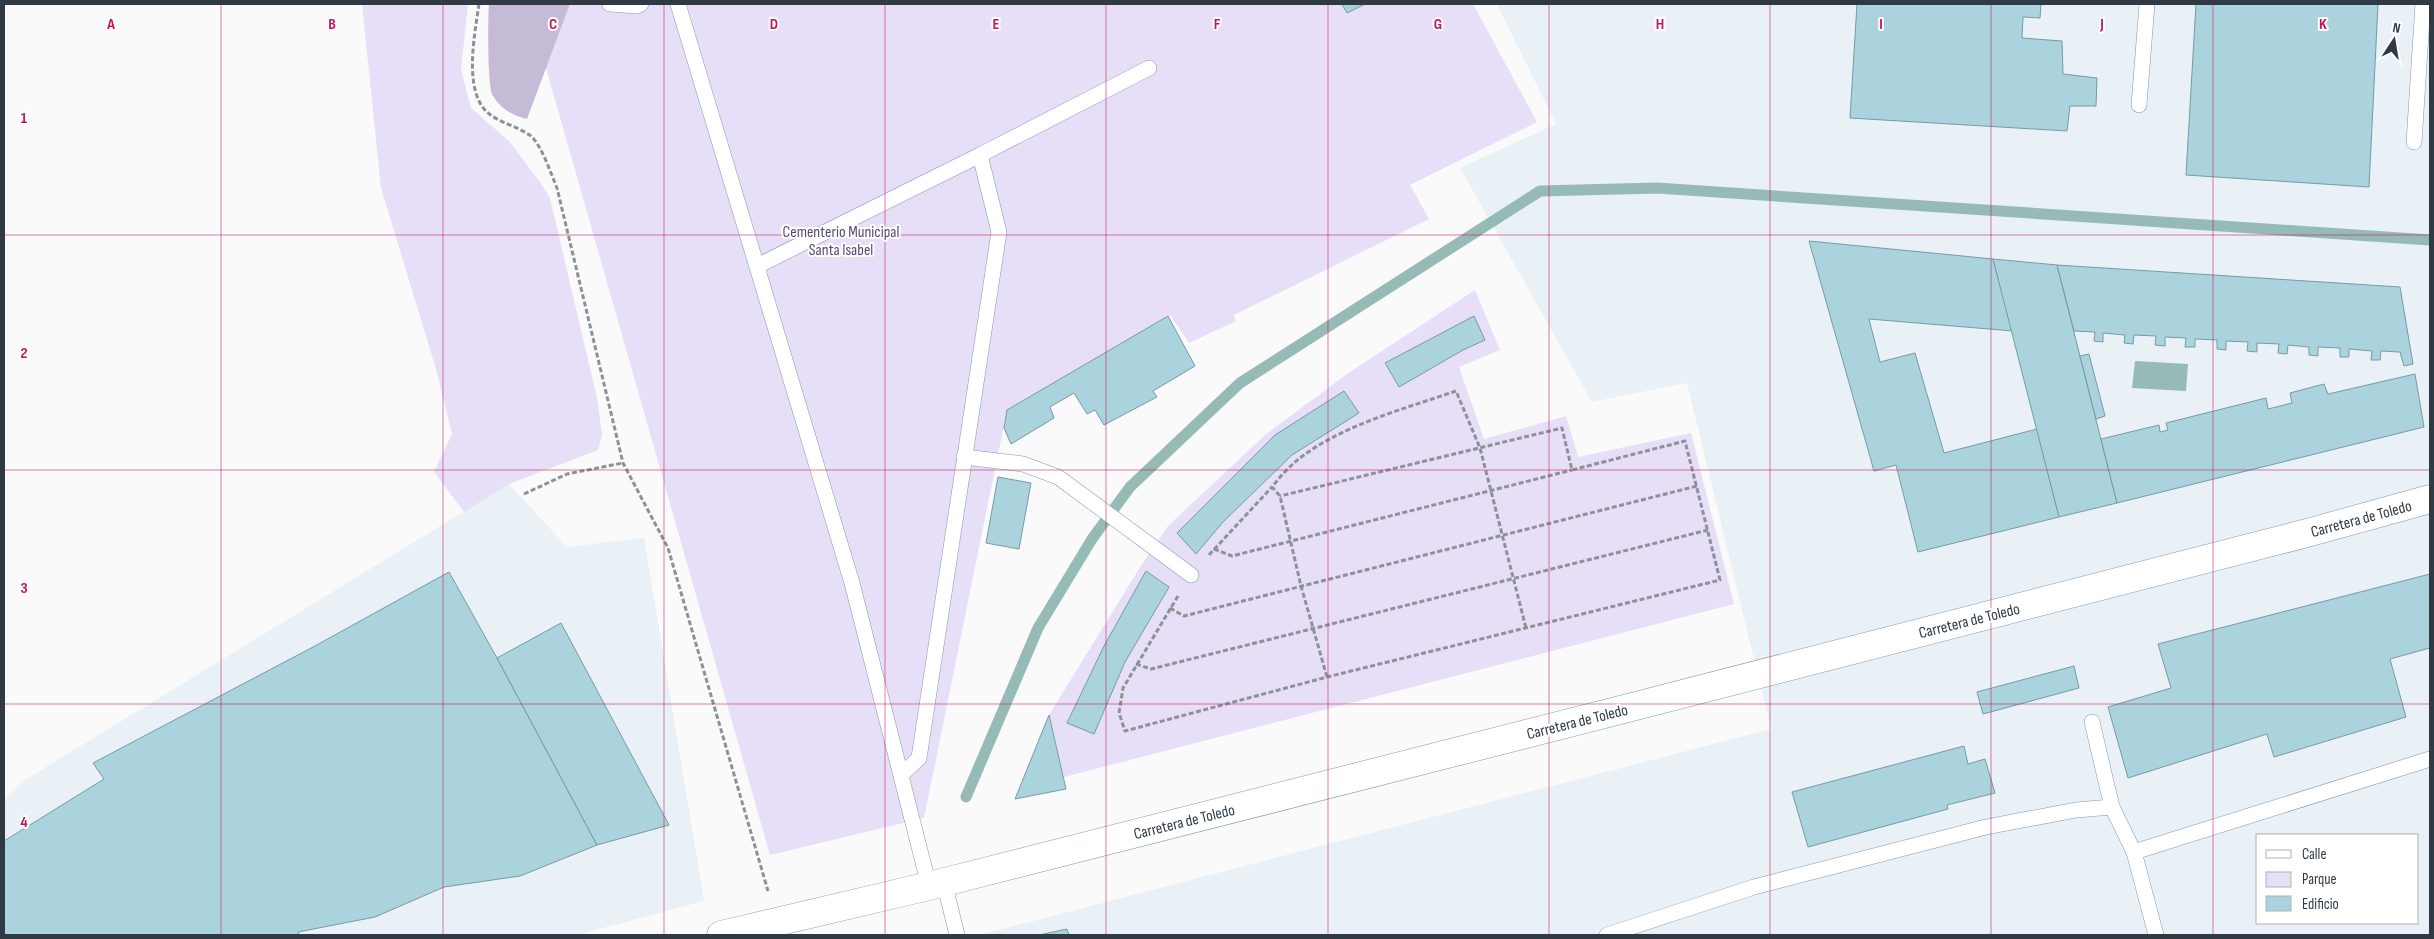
<svg xmlns="http://www.w3.org/2000/svg" width="2434" height="939" font-family="'Sofia Sans Condensed',sans-serif">
  <rect width="100%" height="100%" fill="#fafafa"/>
  <!-- built -->
  <g fill="#e9f0f6" fill-rule="evenodd">
    <path d="M 1497,4 L 2430,4 L 2430,935 L 979,935 L 1771,729 L 1687,383 L 1592,402 L 1460,168 L 1556,124 ZM 2258,835 L 2418,835 L 2418,923 L 2258,923 Z"/>
    <polygon points="509,484 567,547 644,538 704,901 577,935 4,935 4,801 25,780"/>
  </g>
  <!-- green -->
  <g fill="#e7def7">
    <polygon points="362,4 468,4 461,69 471,108 509,141 542,185 550,198 597,398 602,435 598,450 509,484 464,512 434,472 452,434 436,369 381,188"/>
    <polygon points="570,4 1473,4 1537,122 1410,185 1429,219 1234,315 1236,321 1189,343 1170,315 1007,410 924,818 770,855 546,68"/>
    <polygon points="1475,290 1500,350 1459,367 1484,439 1566,416 1578,457 1691,433 1734,604 1064,777 1049,715 1139,569 1168,526 1265,435 1347,374"/>
  </g>
  <!-- forest -->
  <path fill="#c5bbd7" d="M 489,4 L 570,4 L 527,119 C 512,115 502,110 493,96 C 487,88 488,17 489,4 Z"/>
  <!-- water -->
  <polygon fill="#96bbb6" points="2135,361 2188,364 2186,391 2132,388"/>
  <g fill="none" stroke-linecap="round" stroke-linejoin="round">
    <!-- stream -->
    <polyline stroke="#96bbb6" stroke-width="11" points="966,797 1038,628 1092,539 1130,487 1240,383 1540,191 1657,188 2430,240"/>
  </g>
  <!-- building -->
  <g fill="#abd3dd" stroke="#759ba4">
    <polygon points="1342,4 1365,4 1347,13"/>
    <polygon points="1857,4 2041,4 2040,18 2023,17 2022,38 2062,41 2063,74 2097,78 2096,106 2070,106 2067,131 1850,118"/>
    <polygon points="2196,4 2378,4 2369,187 2186,175"/>
    <polygon points="1809,241 1993,259 2013,331 1869,319 1880,362 1915,353 1944,453 2037,429 2059,517 1918,552 1896,465 1874,471"/>
    <polygon points="1993,259 2057,265 2117,503 2059,517"/>
    <polygon points="2057,265 2400,287 2413,364 2404,366 2400,352 2381,351 2380,360 2371,360 2372,351 2349,349 2349,357 2340,357 2340,348 2318,347 2318,356 2309,355 2309,347 2288,345 2287,354 2278,353 2279,344 2257,343 2257,352 2247,351 2248,342 2226,341 2226,350 2217,349 2217,340 2195,339 2195,347 2185,347 2186,338 2165,337 2165,346 2155,345 2156,336 2134,335 2133,344 2124,343 2125,335 2103,333 2103,342 2094,341 2095,332 2074,331"/>
    <polygon points="1168,316 1195,366 1153,391 1157,397 1104,425 1095,410 1087,414 1074,393 1050,407 1054,418 1011,444 1004,428 1007,410"/>
    <polygon points="1474,316 1485,340 1463,350 1399,387 1385,363"/>
    <polygon points="2089,354 2105,416 2096,419 2080,356"/>
    <polygon points="2415,374 2424,427 2117,503 2101,439 2159,425 2160,432 2168,430 2166,423 2266,398 2268,409 2292,403 2290,393 2324,384 2328,394"/>
    <polygon points="1344,391 1359,413 1292,455 1223,522 1196,554 1177,533 1275,435"/>
    <polygon points="998,477 1031,483 1019,549 986,543"/>
    <polygon points="1146,571 1169,587 1125,662 1094,734 1067,723 1104,646"/>
    <polygon points="449,572 497,658 597,845 520,876 444,887 375,917 298,932 299,935 4,935 4,841 104,779 93,763 313,647"/>
    <polygon points="2430,574 2430,648 2390,659 2406,717 2274,757 2267,734 2128,778 2108,707 2171,688 2158,644"/>
    <polygon points="561,623 669,825 597,845 497,658"/>
    <polygon points="2074,666 2079,688 1983,714 1977,692"/>
    <polygon points="1049,715 1066,789 1015,799"/>
    <polygon points="1964,746 1968,764 1985,759 1995,793 1947,805 1948,809 1808,847 1792,792"/>
    <polygon points="1067,929 1069,935 1039,935"/>
  </g>
  <g fill="none" stroke-linecap="round" stroke-linejoin="round">
    <defs>
      <g id="service">
        <polyline points="610,4 637,6 641,4"/>
        <polyline points="678,4 852,583 929,886"/>
        <polyline points="2139,105 2147,4"/>
        <polyline points="2414,142 2423,4"/>
        <polyline points="980,155 1149,68"/>
        <polyline points="757,266 980,155 999,232 919,758 901,775"/>
        <polyline points="964,457 1023,464 1058,477 1191,575"/>
        <polyline points="2092,722 2112,807 2134,852 2156,935"/>
        <polyline points="2134,852 2430,759"/>
        <polyline points="944,882 957,935"/>
        <polyline points="1607,935 1754,887 1986,827 2076,810 2112,807"/>
      </g>
      <polyline id="tertiary" points="721,935 929,886 1632,707 2307,533 2430,499"/>
    </defs>
    <!-- service casing -->
    <use href="#service" stroke="#7f9ab0" stroke-width="16"/>
    <!-- tertiary casing -->
    <use href="#tertiary" stroke="#7f9ab0" stroke-width="29"/>
    <!-- path -->
    <g stroke="#8c9298" stroke-width="3" stroke-dasharray="5 2.5" stroke-linecap="butt">
      <path d="M 479,4 C 475,32 466,77 480,103 C 490,122 515,124 531,136 C 542,146 551,174 557,188 L 623,463 L 668,548 L 768,891"/>
      <polyline points="524,494 567,474 623,463"/>
      <polyline points="1214,549 1232,556 1572,470"/>
      <polyline points="1209,555 1272,487"/>
      <polyline points="1178,596 1123,688 1119,713 1125,731 1327,677 1720,580 1685,441 1572,470 1562,428 1280,496"/>
      <polyline points="1170,608 1184,616 1697,486"/>
      <polyline points="1136,664 1151,669 1708,530"/>
      <path d="M 1327,677 L 1301,586 L 1280,496 L 1272,487 C 1279,478 1287,469 1295,462 C 1338,426 1404,409 1456,391 L 1480,448 L 1526,628"/>
    </g>
    <!-- service -->
    <use href="#service" stroke="#fff" stroke-width="15"/>
    <!-- tertiary -->
    <use href="#tertiary" stroke="#fff" stroke-width="28"/>
  </g>
  <!-- grid -->
  <path fill="none" stroke="#c2185b" stroke-width="1" stroke-opacity="0.55" d="M 221,4 L 221,935M 443,4 L 443,935M 664,4 L 664,935M 885,4 L 885,935M 1106,4 L 1106,935M 1328,4 L 1328,935M 1549,4 L 1549,935M 1770,4 L 1770,935M 1991,4 L 1991,935M 2213,4 L 2213,935M 4,235 L 2430,235M 4,470 L 2430,470M 4,704 L 2430,704"/>
  <g text-anchor="middle" stroke-width="4" stroke-linejoin="round" paint-order="stroke">
    <!-- park labels -->
    <g font-size="16" fill="#5a4973" stroke="#fff">
      <text x="841" y="237">Cementerio Municipal<tspan x="841" dy="18">Santa Isabel</tspan></text>
    </g>
    <!-- street labels -->
    <g font-size="16" fill="#2f3a44" stroke="#fff">
      <text transform="translate(2361 518) rotate(-15)" y="6">Carretera de Toledo</text>
      <text transform="translate(1969 620) rotate(-14)" y="6">Carretera de Toledo</text>
      <text transform="translate(1577 721) rotate(-14)" y="6">Carretera de Toledo</text>
      <text transform="translate(1184 821) rotate(-14)" y="6">Carretera de Toledo</text>
    </g>
  </g>
  <g font-size="16" text-anchor="middle" font-weight="bold" fill="#c2185b" stroke="#fff" stroke-width="4" stroke-linejoin="round" paint-order="stroke">
    <text x="111" y="29">A</text>
    <text x="332" y="29">B</text>
    <text x="553" y="29">C</text>
    <text x="774" y="29">D</text>
    <text x="996" y="29">E</text>
    <text x="1217" y="29">F</text>
    <text x="1438" y="29">G</text>
    <text x="1660" y="29">H</text>
    <text x="1881" y="29">I</text>
    <text x="2102" y="29">J</text>
    <text x="2323" y="29">K</text>
    <text x="24" y="123">1</text>
    <text x="24" y="358">2</text>
    <text x="24" y="593">3</text>
    <text x="24" y="827">4</text>
  </g>
  <!-- border -->
  <rect width="2434" height="939" fill="none" stroke="#2f3a44" stroke-width="10"/>
  <!-- legend -->
  <rect x="2256" y="834" width="162" height="90" fill="#ffffff" stroke="#acb0b4"/>
  <rect x="2266" y="850" width="25" height="8" fill="#ffffff" stroke="#acb0b4"/>
  <text x="2302" y="859" font-size="15" fill="#2f3a44">Calle</text>
  <rect x="2266" y="872" width="25" height="15" fill="#e7def7" stroke="#acb0b4"/>
  <text x="2302" y="884" font-size="15" fill="#2f3a44">Parque</text>
  <rect x="2266" y="896" width="25" height="15" fill="#abd3dd" stroke="#acb0b4"/>
  <text x="2302" y="909" font-size="15" fill="#2f3a44">Edificio</text>
  <!-- north arrow -->
  <g transform="translate(2394 40) rotate(12)" stroke="#ffffff" stroke-width="4" paint-order="stroke">
  <path d="M0-4L9 19L0 12L-9 19Z" fill="#2f3a44"/>
  <text y="-8" font-size="14" font-weight="bold" text-anchor="middle" fill="#2f3a44">N</text>
  </g>
</svg>
